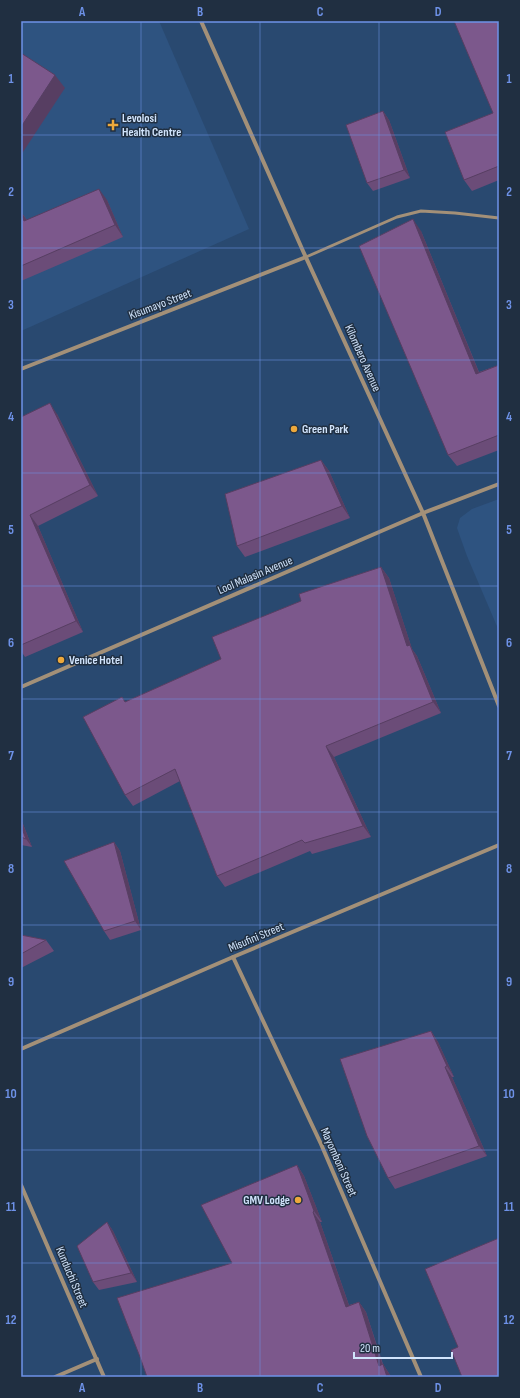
<svg xmlns="http://www.w3.org/2000/svg" width="520" height="1398" font-family="'Sofia Sans Condensed',sans-serif">
  <rect width="100%" height="100%" fill="#294970"/>
  <!-- built -->
  <g fill="#2e5380">
    <polygon points="21,21 159,21 249,229 21,331"/>
    <polygon points="499,499 499,631 467,556 457,528 460,518 472,509"/>
  </g>
  <g fill="none" stroke-linecap="round" stroke-linejoin="round">
    <!-- lane -->
    <polyline stroke="#a39078" stroke-width="3" points="306,257 397,217 421,211 455,213 499,218"/>
    <!-- street -->
    <g stroke="#a39078" stroke-width="4">
      <polyline points="201,21 303,251 423,513 499,706"/>
      <polyline points="21,369 306,257"/>
      <polyline points="21,687 423,513 499,484"/>
      <polyline points="233,957 321,1144 421,1377"/>
      <polyline points="21,1049 233,957 499,845"/>
      <polyline points="21,1185 104,1377"/>
      <polyline points="55,1377 97,1359"/>
    </g>
  </g>
  <!-- wall -->
  <g fill="#6b4c78">
    <polygon points="499,21 499,180 472,191 464,180 493,113"/>
    <polygon points="383,111 389,120 410,178 373,191 367,183"/>
    <polygon points="107,200 123,237 21,281 21,212 27,220"/>
    <polygon points="421,231 479,372 499,365 499,450 457,466 448,455"/>
    <polygon points="57,414 98,496 38,526 83,632 25,657 21,651 21,417"/>
    <polygon points="321,460 329,471 350,518 245,557 237,546"/>
    <polygon points="381,567 389,578 412,649 417,656 441,713 334,757 371,837 312,854 310,851 225,887 217,876 180,781 133,806 125,795 122,697 125,702 221,659 301,601"/>
    <polygon points="21,819 32,847 21,845"/>
    <polygon points="114,842 120,851 141,930 110,940 104,931"/>
    <polygon points="21,935 46,940 54,951 21,968"/>
    <polygon points="431,1031 438,1042 454,1077 452,1077 487,1156 395,1189 388,1178"/>
    <polygon points="297,1165 304,1176 322,1222 320,1222 349,1305 359,1302 366,1312 383,1364 390,1375 391,1377 147,1377 232,1263"/>
    <polygon points="107,1222 113,1231 137,1282 99,1290 93,1282"/>
  </g>
  <!-- shaded-wall -->
  <g fill="#573e62">
    <polygon points="55,75 65,88 21,155 21,127"/>
    <polygon points="383,111 389,120 410,178 404,170"/>
    <polygon points="99,189 107,200 123,237 115,225"/>
    <polygon points="21,212 29,223 24,221"/>
    <polygon points="413,219 421,231 484,385 476,374"/>
    <polygon points="50,403 57,414 98,496 90,485"/>
    <polygon points="321,460 329,471 350,518 342,506"/>
    <polygon points="30,515 38,526 83,632 76,621"/>
    <polygon points="381,567 389,578 412,649 417,656 441,713 433,702 407,646"/>
    <polygon points="326,746 334,757 371,837 363,826"/>
    <polygon points="21,819 32,847 26,839 21,826"/>
    <polygon points="114,842 120,851 141,930 135,921"/>
    <polygon points="431,1031 438,1042 454,1077 447,1066"/>
    <polygon points="445,1067 452,1077 487,1156 479,1146"/>
    <polygon points="297,1165 304,1176 322,1222 314,1211"/>
    <polygon points="313,1212 320,1222 353,1317 346,1307"/>
    <polygon points="107,1222 113,1231 137,1282 131,1273"/>
    <polygon points="359,1302 366,1312 383,1366 383,1364 390,1375 391,1377 387,1377 379,1366"/>
  </g>
  <!-- building -->
  <g fill="#7c588c" stroke="#573e62">
    <polygon points="454,21 499,21 499,166 464,180 445,132 493,113"/>
    <polygon points="21,53 55,75 21,127"/>
    <polygon points="383,111 404,170 367,183 346,125"/>
    <polygon points="99,189 115,225 21,266 21,213 24,221"/>
    <polygon points="413,219 476,374 499,365 499,435 448,455 359,246"/>
    <polygon points="50,403 90,485 30,515 76,621 21,645 21,417"/>
    <polygon points="321,460 342,506 237,546 225,494"/>
    <polygon points="381,567 407,646 410,645 433,702 326,746 363,826 305,843 302,840 217,876 175,769 125,795 83,717 122,697 125,702 221,659 212,637 301,601 299,594"/>
    <polygon points="21,826 26,839 21,837"/>
    <polygon points="114,842 135,921 104,931 64,861"/>
    <polygon points="21,935 46,940 21,954"/>
    <polygon points="431,1031 447,1066 445,1067 479,1146 388,1178 367,1136 340,1059"/>
    <polygon points="297,1165 314,1211 313,1212 346,1307 359,1302 379,1366 383,1364 387,1377 147,1377 140,1357 117,1298 232,1263 201,1205"/>
    <polygon points="107,1222 131,1273 93,1282 77,1246"/>
    <polygon points="499,1238 499,1377 462,1377 451,1350 458,1347 425,1269"/>
  </g>
  <!-- grid -->
  <path fill="none" stroke="#6e92e8" stroke-width="1" stroke-opacity="0.55" d="M 141,21 L 141,1377M 260,21 L 260,1377M 379,21 L 379,1377M 21,135 L 499,135M 21,248 L 499,248M 21,360 L 499,360M 21,473 L 499,473M 21,586 L 499,586M 21,699 L 499,699M 21,812 L 499,812M 21,925 L 499,925M 21,1038 L 499,1038M 21,1150 L 499,1150M 21,1263 L 499,1263"/>
  <!-- markers -->
  <g fill="#eda83b" stroke="#202f41" stroke-width="1.5">
    <path d="M111 119h4v4h4v4h-4v4h-4v-4h-4v-4h4z"/>
    <circle cx="294" cy="429" r="4"/>
    <circle cx="61" cy="660" r="4"/>
    <circle cx="298" cy="1200" r="4"/>
  </g>
  <g text-anchor="middle" stroke-width="3" stroke-linejoin="round" paint-order="stroke">
    <!-- poi labels -->
    <g font-size="12" font-weight="bold" fill="#d1e4fc" stroke="#202f41" text-anchor="start">
      <text x="122" y="122">Levolosi<tspan x="122" dy="14">Health Centre</tspan></text>
      <text x="302" y="433">Green Park</text>
      <text x="69" y="664">Venice Hotel</text>
      <text x="290" y="1204" text-anchor="end">GMV Lodge</text>
    </g>
    <!-- street labels -->
    <g font-size="12" fill="#d1e4fc" stroke="#202f41">
      <text transform="translate(160 304) rotate(-21)" y="4">Kisumayo Street</text>
      <text transform="translate(363 358) rotate(66)" y="4">Kilombero Avenue</text>
      <text transform="translate(255 575) rotate(-23)" y="4">Lool Malasin Avenue</text>
      <text transform="translate(256 937) rotate(-23)" y="4">Misufini Street</text>
      <text transform="translate(339 1162) rotate(66)" y="4">Mayomboni Street</text>
      <text transform="translate(72 1277) rotate(67)" y="4">Kunduchi Street</text>
    </g>
  </g>
  <!-- border -->
  <rect width="520" height="1398" fill="none" stroke="#202f41" stroke-width="44"/>
  <!-- scale -->
  <path d="M354 1352v6h98v-6" fill="none" stroke="#d1e4fc" stroke-width="2"/>
  <text x="360" y="1352" font-size="12" fill="#d1e4fc" stroke="#202f41" stroke-width="3" paint-order="stroke">20 m</text>
  <rect x="22" y="22" width="476" height="1354" fill="none" stroke="#6e92e8" stroke-width="1.5"/>
  <g font-size="13" text-anchor="middle" font-weight="bold" fill="#6e92e8">
    <text x="82" y="16">A</text>
    <text x="200" y="16">B</text>
    <text x="320" y="16">C</text>
    <text x="438" y="16">D</text>
    <text x="11" y="83">1</text>
    <text x="509" y="83">1</text>
    <text x="11" y="196">2</text>
    <text x="509" y="196">2</text>
    <text x="11" y="309">3</text>
    <text x="509" y="309">3</text>
    <text x="11" y="421">4</text>
    <text x="509" y="421">4</text>
    <text x="11" y="534">5</text>
    <text x="509" y="534">5</text>
    <text x="11" y="647">6</text>
    <text x="509" y="647">6</text>
    <text x="11" y="760">7</text>
    <text x="509" y="760">7</text>
    <text x="11" y="873">8</text>
    <text x="509" y="873">8</text>
    <text x="11" y="986">9</text>
    <text x="509" y="986">9</text>
    <text x="11" y="1098">10</text>
    <text x="509" y="1098">10</text>
    <text x="11" y="1211">11</text>
    <text x="509" y="1211">11</text>
    <text x="11" y="1324">12</text>
    <text x="509" y="1324">12</text>
    <text x="82" y="1392">A</text>
    <text x="200" y="1392">B</text>
    <text x="320" y="1392">C</text>
    <text x="438" y="1392">D</text>
  </g>
</svg>
